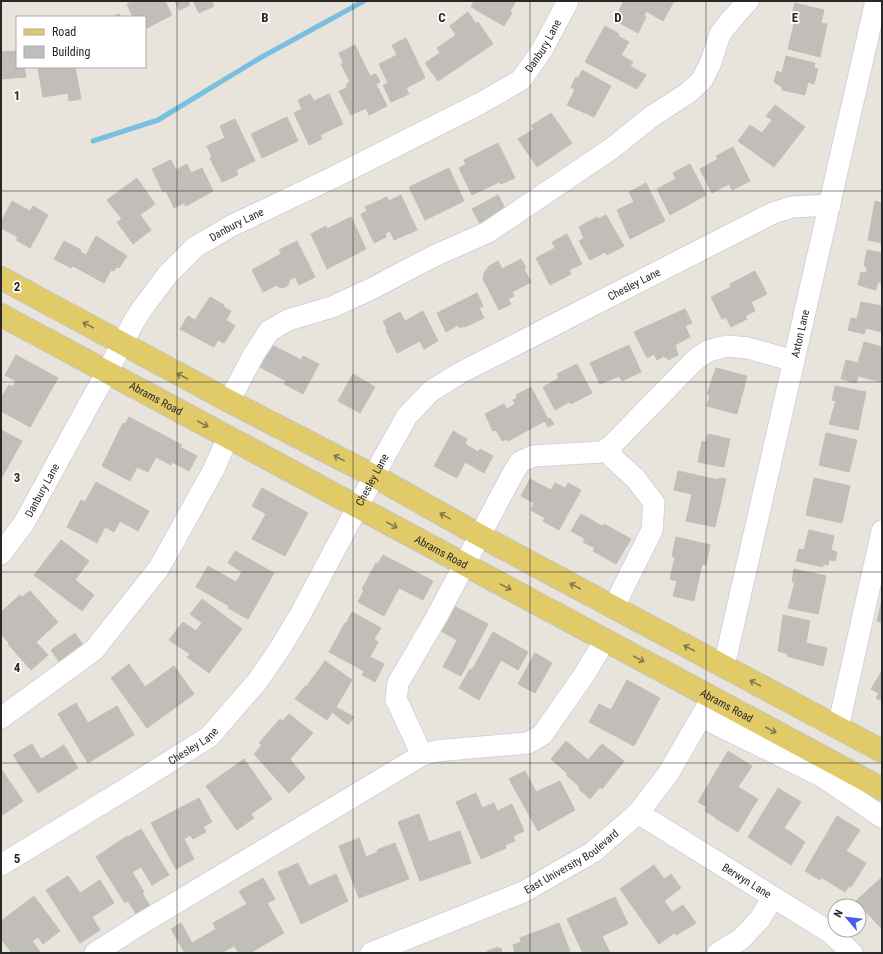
<svg xmlns="http://www.w3.org/2000/svg" width="883" height="954" font-family="'Roboto Condensed',sans-serif">
  <rect width="100%" height="100%" fill="#e9e4db"/>
  <g fill="none" stroke-linecap="round" stroke-linejoin="round">
    <!-- stream -->
    <polyline stroke="#78bfe1" stroke-width="5" points="93,141 158,120 260,58 364,1"/>
  </g>
  <!-- building -->
  <g fill="#c1bdb8" stroke="#c4bfb5">
    <polygon points="133,1 165,1 172,15 147,28 145,24 145,17 142,17 141,16 139,17 133,17 127,4"/>
    <polygon points="175,1 188,1 190,5 179,10"/>
    <polygon points="193,1 212,1 214,6 199,13"/>
    <polygon points="474,1 516,1 510,12 512,13 504,26 471,7"/>
    <polygon points="624,1 674,1 663,21 646,11 644,16 646,17 638,33 614,20"/>
    <polygon points="795,3 824,10 821,23 827,24 820,57 788,49 795,19 791,18"/>
    <polygon points="468,12 476,24 478,22 493,44 438,81 425,63 440,53 437,48 456,35 450,26"/>
    <polygon points="119,14 121,17 112,17"/>
    <polygon points="605,26 619,34 618,36 629,42 621,55 633,62 630,66 646,75 637,89 585,62"/>
    <polygon points="406,38 425,78 406,88 409,94 391,102 383,85 388,83 379,64 397,55 392,45"/>
    <polygon points="355,45 370,76 376,74 380,82 376,84 387,106 369,115 366,108 351,115 339,91 347,88 346,84 350,82 341,64 343,63 339,53"/>
    <polygon points="17,51 17,67 24,67 26,77 1,79 1,52"/>
    <polygon points="786,56 815,63 814,68 818,69 814,84 808,82 805,95 782,90 782,87 774,82 777,71 782,73"/>
    <polygon points="50,67 75,67 81,99 69,101 68,93 43,97 38,69"/>
    <polygon points="582,70 611,86 594,117 567,105 575,90 571,87 576,77 578,78"/>
    <polygon points="310,94 314,101 329,94 343,124 320,135 322,139 309,145 294,113 302,109 298,100"/>
    <polygon points="775,105 805,127 774,167 738,141 750,125 762,133 772,120 766,116"/>
    <polygon points="551,113 572,143 537,167 518,139 534,129 531,126"/>
    <polygon points="287,117 298,141 262,158 251,134"/>
    <polygon points="235,119 255,161 236,170 238,175 222,182 210,158 212,157 207,146 225,138 220,126"/>
    <polygon points="498,143 515,178 501,184 499,182 472,195 459,168 466,164 464,160"/>
    <polygon points="733,147 750,181 732,190 729,184 712,193 700,169 718,159 716,156"/>
    <polygon points="171,160 176,170 187,164 191,173 202,168 213,191 186,206 184,203 174,208 166,191 163,192 152,169"/>
    <polygon points="690,164 706,195 670,215 657,189 676,179 673,173"/>
    <polygon points="449,168 464,201 425,220 409,187"/>
    <polygon points="137,178 155,204 140,215 151,230 133,244 117,222 122,219 107,200"/>
    <polygon points="646,183 665,221 630,239 617,210 634,202 629,192"/>
    <polygon points="401,195 417,230 394,240 390,231 385,234 386,237 374,243 361,214 367,211 365,207 387,197 389,201"/>
    <polygon points="498,195 506,210 481,226 472,209"/>
    <polygon points="12,201 30,211 33,206 48,215 30,248 16,240 18,237 1,228 1,222"/>
    <polygon points="875,201 882,203 882,243 868,240"/>
    <polygon points="606,215 624,246 607,255 605,252 590,260 579,241 584,238 579,227 597,217 598,219"/>
    <polygon points="351,217 366,249 327,269 311,234 326,226 327,229"/>
    <polygon points="567,234 582,264 569,270 571,274 550,285 536,258 555,248 552,242"/>
    <polygon points="96,236 127,256 119,268 117,267 114,271 111,270 104,283 73,266 71,268 54,259 64,241 81,250 80,252 86,255"/>
    <polygon points="297,241 315,277 299,285 295,277 289,280 289,284 285,287 280,288 277,285 263,292 252,270 281,254 279,250"/>
    <polygon points="867,250 882,253 882,283 878,282 876,290 858,285 861,272 866,273 867,269 864,265"/>
    <polygon points="521,259 526,268 524,269 531,282 512,292 514,296 508,299 511,304 499,310 483,279 484,273 489,266 498,261 502,269"/>
    <polygon points="755,271 767,294 751,302 755,311 745,316 747,319 731,327 726,317 722,319 711,297 731,287 730,284"/>
    <polygon points="477,293 483,306 479,308 484,318 465,327 464,326 460,328 458,325 446,332 437,313"/>
    <polygon points="210,297 224,305 223,307 231,311 226,320 235,326 224,343 218,340 214,347 180,329 188,316 195,320"/>
    <polygon points="861,302 882,306 882,332 866,328 864,334 848,330 851,318 857,319"/>
    <polygon points="685,309 692,323 685,326 690,337 675,345 678,355 668,360 667,357 665,358 664,356 657,360 654,354 647,358 634,332"/>
    <polygon points="423,311 438,341 424,349 420,341 397,353 386,330 387,329 383,321 400,312 405,321"/>
    <polygon points="864,342 882,347 882,382 858,376 856,383 841,379 846,360 858,363"/>
    <polygon points="272,345 301,360 303,356 319,364 303,394 284,384 286,381 260,367"/>
    <polygon points="629,345 641,372 622,381 619,376 600,384 590,363"/>
    <polygon points="16,355 58,378 30,427 1,411 1,398 9,385 13,387 16,381 5,375"/>
    <polygon points="577,364 592,393 571,404 569,402 555,410 543,387 559,378 557,374"/>
    <polygon points="716,368 747,376 737,414 707,406 710,395 707,394"/>
    <polygon points="353,374 375,387 360,413 338,401"/>
    <polygon points="835,386 866,392 858,430 829,424 836,401 832,400"/>
    <polygon points="531,387 548,419 550,418 554,424 548,427 545,421 508,441 507,439 502,441 496,430 493,431 485,414 504,404 507,409 515,404 513,400 517,398 516,395"/>
    <polygon points="129,417 182,445 180,447 197,456 189,471 172,462 171,465 156,457 148,472 137,467 130,481 102,466 123,423 125,424"/>
    <polygon points="1,430 22,441 1,479"/>
    <polygon points="453,431 467,439 465,444 478,452 480,449 493,456 484,473 465,462 457,478 434,466"/>
    <polygon points="826,433 857,440 849,472 819,465"/>
    <polygon points="708,434 730,439 724,467 698,462 702,441 706,442"/>
    <polygon points="678,471 718,480 719,478 726,479 715,527 686,521 692,494 674,490"/>
    <polygon points="814,478 850,486 842,523 806,515"/>
    <polygon points="530,479 551,490 555,483 565,488 568,483 581,490 559,530 543,521 545,518 531,510 534,503 521,496"/>
    <polygon points="96,482 149,511 138,531 120,521 114,532 105,527 97,543 67,527 81,500 85,502"/>
    <polygon points="262,488 308,513 285,556 252,539 266,514 252,506"/>
    <polygon points="581,514 602,526 604,524 631,539 616,564 593,551 595,548 583,542 585,539 571,531"/>
    <polygon points="809,530 834,536 831,550 837,552 835,561 829,560 828,565 823,564 823,567 796,561 799,549 804,550"/>
    <polygon points="676,537 710,545 706,565 702,564 694,601 673,596 677,581 670,579 675,557 672,556"/>
    <polygon points="61,540 89,561 75,580 94,595 82,611 34,575"/>
    <polygon points="235,551 274,573 248,619 228,608 229,606 196,587 208,566 236,582 242,572 228,563"/>
    <polygon points="383,555 433,581 423,600 399,588 384,616 358,602 364,590 362,589 376,563 378,564"/>
    <polygon points="794,569 826,576 818,614 788,608 795,582 792,582"/>
    <polygon points="30,591 58,622 36,642 48,655 31,670 8,644 9,643 1,634 1,612 20,595 22,597"/>
    <polygon points="202,599 242,629 209,673 187,657 190,654 169,640 183,622 196,631 202,623 190,614"/>
    <polygon points="882,599 882,623 877,621"/>
    <polygon points="454,606 488,624 461,676 443,667 457,640 441,631"/>
    <polygon points="352,612 381,628 374,639 378,642 370,657 384,664 375,682 362,675 364,671 329,652 345,623 346,624"/>
    <polygon points="783,615 810,621 806,643 827,648 823,666 787,656 788,654 778,651"/>
    <polygon points="493,632 528,652 518,670 501,660 479,700 459,688 470,669 472,670"/>
    <polygon points="75,633 87,651 63,667 51,650"/>
    <polygon points="535,653 552,663 535,693 518,684"/>
    <polygon points="325,661 352,680 336,707 354,717 348,725 332,712 327,720 295,699 305,686 306,687"/>
    <polygon points="129,664 145,687 174,666 194,694 147,728 111,678"/>
    <polygon points="882,671 882,701 876,698 879,693 871,689"/>
    <polygon points="627,680 660,698 634,746 589,722 599,704 611,710"/>
    <polygon points="76,703 88,723 117,706 134,735 88,763 58,714"/>
    <polygon points="289,714 313,733 290,759 305,778 289,793 254,754 262,745 259,743 280,719 283,721"/>
    <polygon points="566,741 588,760 602,744 624,761 602,789 600,787 590,799 579,789 579,786 566,775 568,774 551,759"/>
    <polygon points="32,744 41,759 64,745 78,768 38,793 13,755"/>
    <polygon points="728,751 752,766 738,787 758,799 738,832 715,818 715,817 705,811 707,807 698,802"/>
    <polygon points="244,759 272,799 251,814 254,818 237,830 206,786"/>
    <polygon points="1,769 23,801 1,816"/>
    <polygon points="525,771 536,792 560,781 575,810 538,831 509,779"/>
    <polygon points="778,788 801,802 784,828 805,842 791,865 748,837"/>
    <polygon points="476,793 482,808 494,803 497,811 512,804 524,831 513,836 515,841 505,845 506,848 481,859 456,802"/>
    <polygon points="199,798 212,822 203,827 206,832 193,839 190,835 184,839 194,859 176,869 151,823"/>
    <polygon points="419,814 429,842 460,831 471,863 420,881 398,822"/>
    <polygon points="837,816 860,830 846,851 866,863 851,887 849,886 845,892 821,877 820,880 805,871"/>
    <polygon points="141,829 169,875 152,885 141,867 132,872 144,892 142,893 150,906 136,914 128,901 125,903 96,857 127,836 128,837"/>
    <polygon points="359,838 366,857 378,852 377,850 395,843 409,879 359,898 339,846"/>
    <polygon points="298,863 309,886 336,874 348,901 301,924 278,872"/>
    <polygon points="654,865 664,879 671,874 681,888 664,901 672,912 683,905 696,923 676,935 674,933 659,944 620,889"/>
    <polygon points="68,876 80,893 100,880 114,903 92,917 100,930 80,943 46,890"/>
    <polygon points="882,877 882,929 856,901"/>
    <polygon points="263,878 275,899 267,903 284,933 250,953 239,953 234,946 221,953 185,953 171,929 181,923 192,943 216,929 213,923 247,904 239,891"/>
    <polygon points="34,896 60,931 43,944 38,937 32,941 41,953 12,953 1,939 1,921"/>
    <polygon points="615,897 628,924 602,936 610,953 583,953 567,919"/>
    <polygon points="559,923 570,951 566,953 515,953 513,945 521,942 520,938"/>
    <polygon points="498,947 499,949 501,948 502,953 488,953 487,951"/>
  </g>
  <g fill="none" stroke-linecap="round" stroke-linejoin="round">
    <defs>
      <g id="minor">
        <polyline points="229,401 254,354 269,331 288,320 332,307 371,289 434,256 488,232 611,149 651,117 688,93 702,80 711,62 720,34 731,20 748,1"/>
        <polyline points="610,447 613,458 636,479 654,503 652,530 621,592 614,608"/>
        <path id="s1" d="M 1,554 L 24,523 L 93,397 L 107,372 L 132,325 L 141,310 L 168,274 L 195,247 L 233,225 L 332,178 L 479,104 L 521,80 L 542,50 L 568,1"/>
        <path id="s2" d="M 724,666 L 876,1"/>
        <polyline points="702,717 823,777 882,817"/>
        <polyline points="1,718 94,650 159,568 214,469 228,437"/>
        <polyline points="838,728 882,531"/>
        <polyline points="422,755 396,699 398,683 436,618 511,477 520,462 533,456 602,452 610,447 695,360 708,351 727,346 748,348 794,361"/>
        <path id="s3" d="M 638,813 L 831,933 L 852,953"/>
        <path id="s4" d="M 1,865 L 129,787 L 209,737 L 256,683 L 279,650 L 300,615 L 383,459 L 407,416 L 431,391 L 460,373 L 773,213 L 792,207 L 830,205"/>
        <polyline points="95,953 139,925 422,755 436,751 528,743 542,735 584,675 605,640"/>
        <path id="s5" d="M 371,953 L 523,892 L 593,852 L 638,813 L 668,774 L 712,698"/>
        <polyline points="718,953 741,939 760,919 773,897"/>
      </g>
      <g id="major">
        <polyline points="1,278 229,401 374,476 479,535 882,751"/>
        <path id="s6" d="M 1,315 L 882,789"/>
      </g>
    </defs>
    <!-- minor casing -->
    <use href="#minor" stroke="#d1d2df" stroke-width="23"/>
    <!-- major casing -->
    <use href="#major" stroke="#c3c3c3" stroke-width="24"/>
    <!-- minor -->
    <use href="#minor" stroke="#fff" stroke-width="21"/>
    <!-- major -->
    <use href="#major" stroke="#e1cb68" stroke-width="22"/>
  </g>
  <!-- one-way arrows -->
  <defs><path id="oneway-shaft" d="M-6 0H5M1.5-3L5.5 0L1.5 3" fill="none" stroke-width="1.6" stroke-linecap="round" stroke-linejoin="round"/></defs>
  <g stroke="#847a48">
    <use href="#oneway-shaft" transform="translate(88 325) rotate(-152)"/>
    <use href="#oneway-shaft" transform="translate(182 376) rotate(-152)"/>
    <use href="#oneway-shaft" transform="translate(203 424) rotate(28)"/>
    <use href="#oneway-shaft" transform="translate(339 458) rotate(-153)"/>
    <use href="#oneway-shaft" transform="translate(445 516) rotate(-151)"/>
    <use href="#oneway-shaft" transform="translate(392 525) rotate(28)"/>
    <use href="#oneway-shaft" transform="translate(575 586) rotate(-152)"/>
    <use href="#oneway-shaft" transform="translate(506 587) rotate(28)"/>
    <use href="#oneway-shaft" transform="translate(689 648) rotate(-152)"/>
    <use href="#oneway-shaft" transform="translate(639 659) rotate(28)"/>
    <use href="#oneway-shaft" transform="translate(755 683) rotate(-152)"/>
    <use href="#oneway-shaft" transform="translate(771 730) rotate(28)"/>
  </g>
  <!-- grid -->
  <path fill="none" stroke="#282828" stroke-width="1" stroke-opacity="0.55" d="M 177,1 L 177,953M 353,1 L 353,953M 530,1 L 530,953M 706,1 L 706,953M 1,191 L 882,191M 1,382 L 882,382M 1,572 L 882,572M 1,763 L 882,763"/>
  <g text-anchor="middle" stroke-width="3.5" stroke-linejoin="round" paint-order="stroke">
    <!-- street labels -->
    <g font-size="11" fill="#282828" stroke="#fff">
      <text dy="4" stroke="none"><textPath href="#s1" startOffset="772">Danbury Lane</textPath></text>
      <text dy="4" stroke="none"><textPath href="#s1" startOffset="412">Danbury Lane</textPath></text>
      <text dy="4" stroke="none"><textPath href="#s4" startOffset="887">Chesley Lane</textPath></text>
      <text dy="4" stroke="none"><textPath href="#s2" startOffset="341">Axton Lane</textPath></text>
      <text dy="4" stroke="none"><textPath href="#s6" startOffset="176">Abrams Road</textPath></text>
      <text dy="4" stroke="none"><textPath href="#s4" startOffset="550">Chesley Lane</textPath></text>
      <text dy="4" stroke="none"><textPath href="#s1" startOffset="76">Danbury Lane</textPath></text>
      <text dy="4" stroke="none"><textPath href="#s6" startOffset="500">Abrams Road</textPath></text>
      <text dy="4" stroke="none"><textPath href="#s6" startOffset="824">Abrams Road</textPath></text>
      <text dy="4" stroke="none"><textPath href="#s4" startOffset="226">Chesley Lane</textPath></text>
      <text dy="4" stroke="none"><textPath href="#s5" startOffset="221">East University Boulevard</textPath></text>
      <text dy="4" stroke="none"><textPath href="#s3" startOffset="128">Berwyn Lane</textPath></text>
    </g>
  </g>
  <g font-size="13" text-anchor="middle" font-weight="bold" fill="#282828" stroke="#fff" stroke-width="3.5" stroke-linejoin="round" paint-order="stroke">
    <text x="265" y="22">B</text>
    <text x="442" y="22">C</text>
    <text x="618" y="22">D</text>
    <text x="795" y="22">E</text>
    <text x="17" y="100">1</text>
    <text x="17" y="291">2</text>
    <text x="17" y="482">3</text>
    <text x="17" y="672">4</text>
    <text x="17" y="863">5</text>
  </g>
  <!-- border -->
  <rect width="883" height="954" fill="none" stroke="#282828" stroke-width="4"/>
  <!-- legend -->
  <rect x="16" y="16" width="130" height="52" fill="#ffffff" stroke="#a9a9a9"/>
  <rect x="24" y="29" width="20" height="6" fill="#e1cb68" stroke="#a9a9a9"/>
  <text x="52" y="36" font-size="12" fill="#282828">Road</text>
  <rect x="24" y="46" width="20" height="12" fill="#c1bdb8" stroke="#a9a9a9"/>
  <text x="52" y="56" font-size="12" fill="#282828">Building</text>
  <!-- north arrow -->
  <g transform="translate(847 918) rotate(298)"><circle r="19" fill="#ffffff" stroke="#a9a9a9"/>
  <path d="M0-3L7 15L0 10L-7 15Z" fill="#4b5fe6"/>
  <text y="-6" font-size="11" font-weight="bold" text-anchor="middle" fill="#282828">N</text>
  </g>
</svg>
